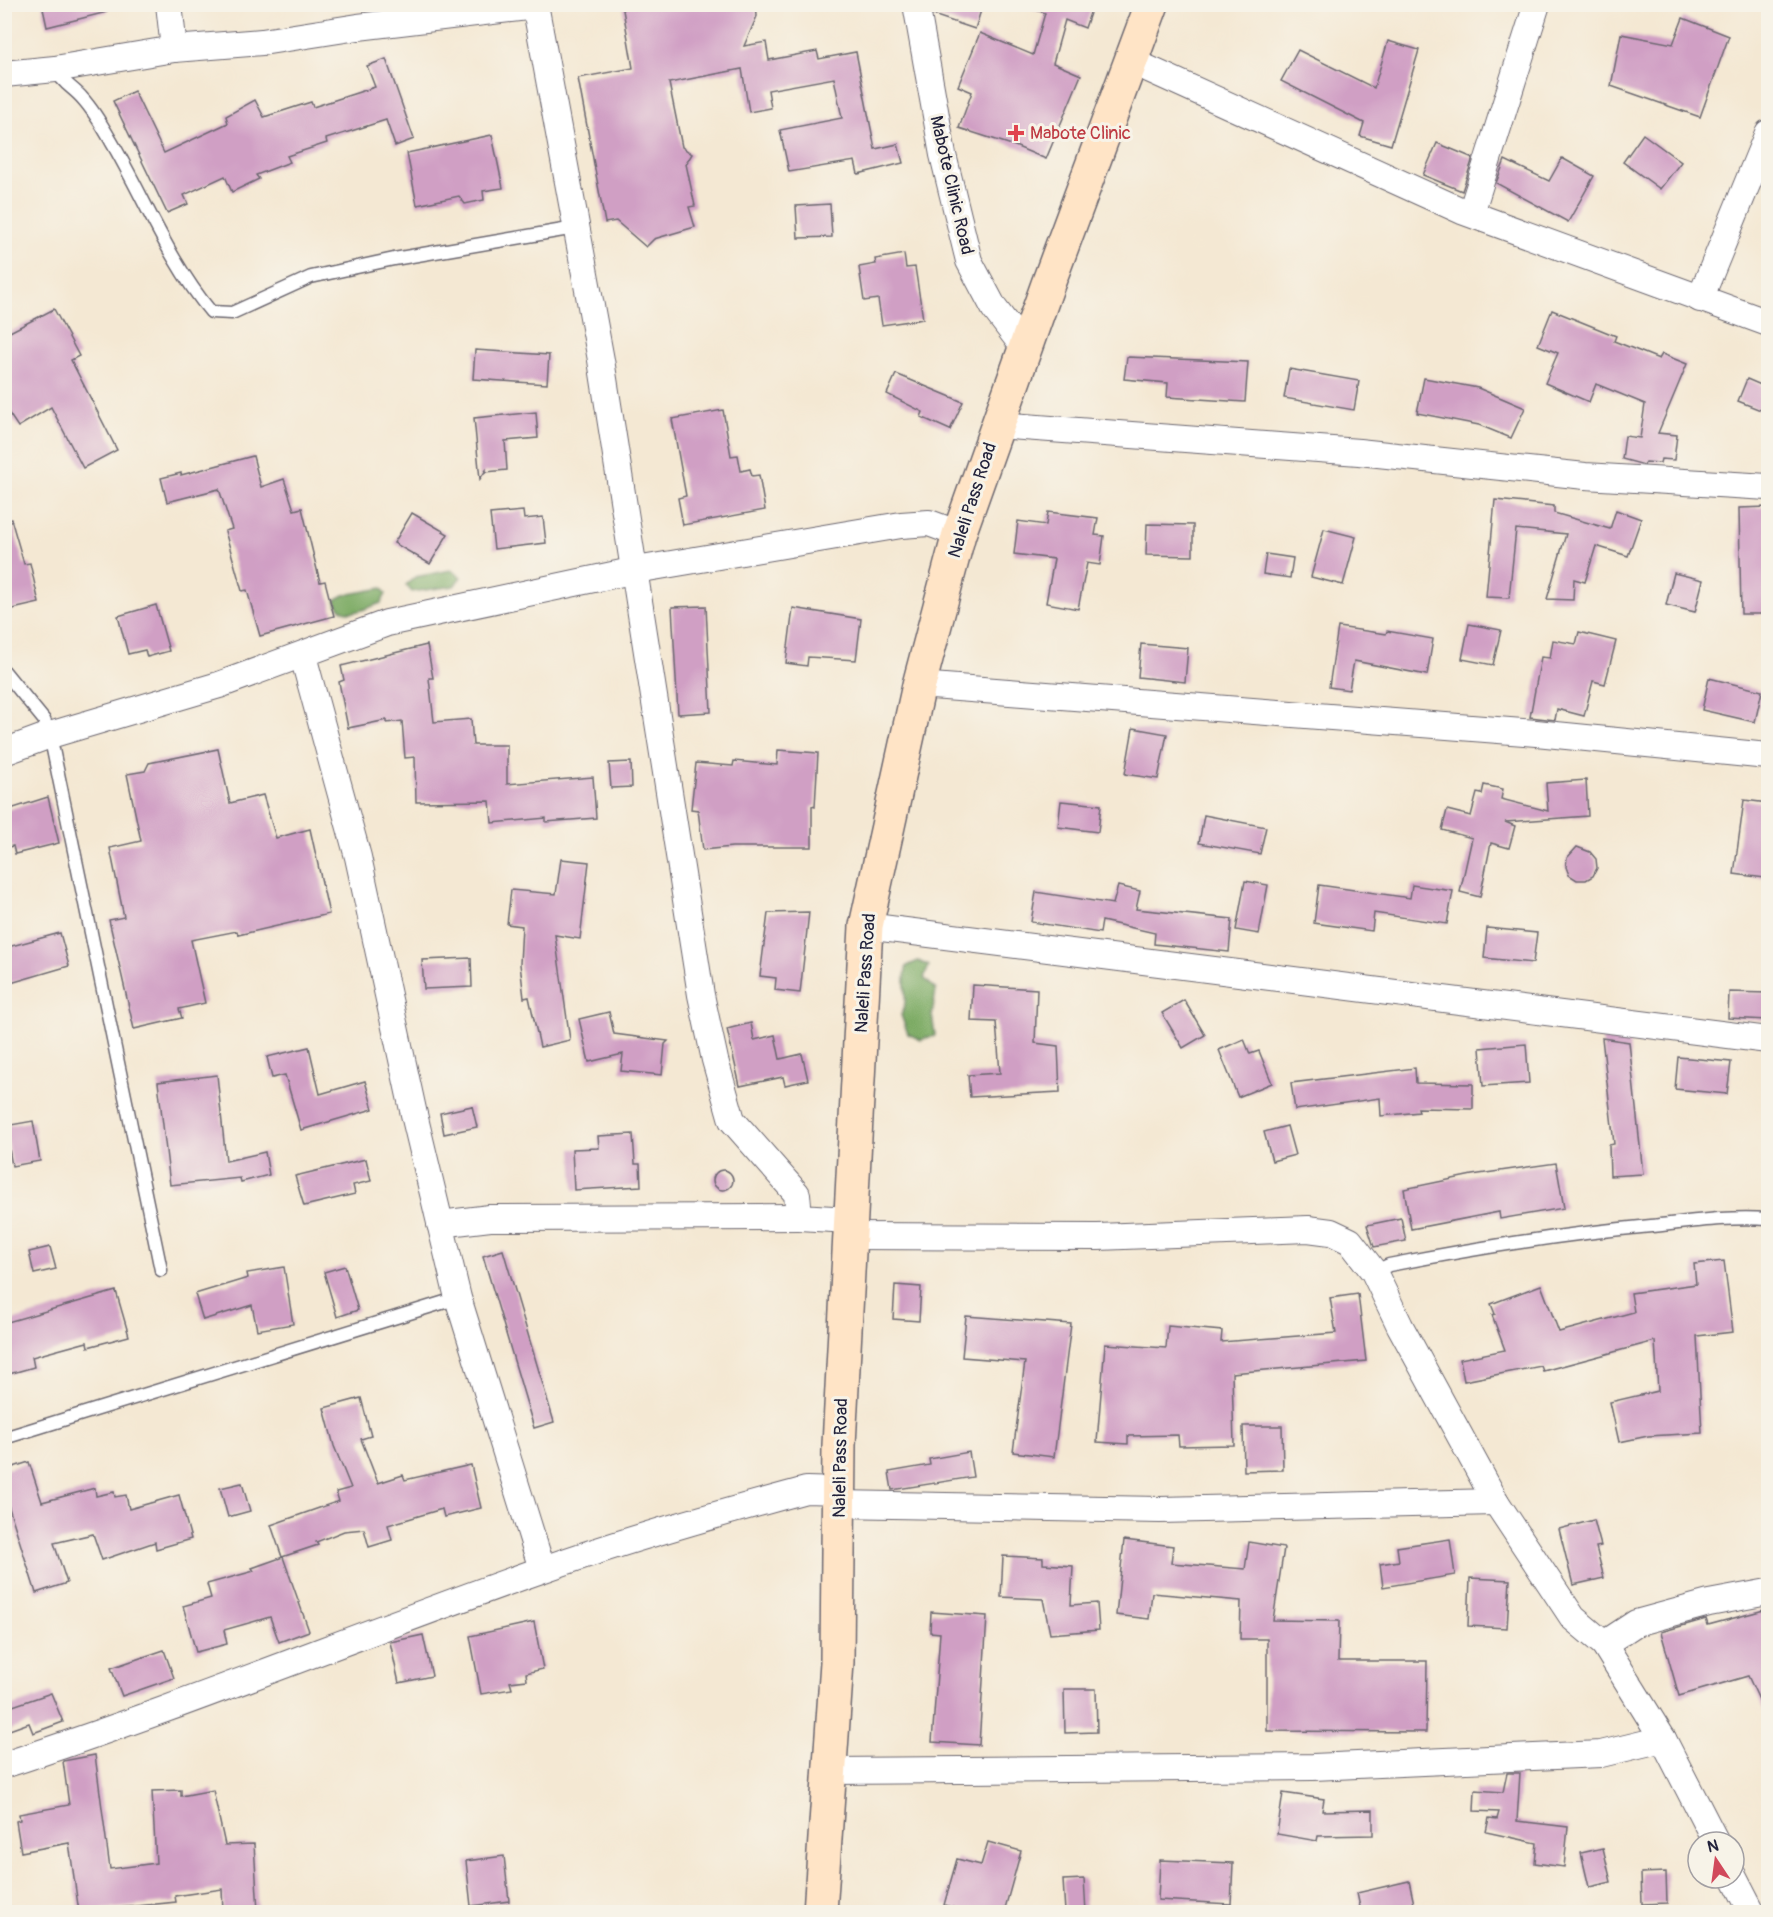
<svg xmlns="http://www.w3.org/2000/svg" width="1773" height="1917" font-family="Pangolin,sans-serif">
  <rect width="100%" height="100%" fill="#f7f3e8"/>
  <filter id="ink" filterUnits="userSpaceOnUse"><feTurbulence type="fractalNoise" baseFrequency=".0167" numOctaves="2"/><feDisplacementMap in="SourceGraphic" scale="12" xChannelSelector="R" yChannelSelector="G"/><feConvolveMatrix kernelMatrix="1 2 1 2 8 2 1 2 1" color-interpolation-filters="sRGB"/></filter>
  <filter id="wash" filterUnits="userSpaceOnUse"><feTurbulence type="fractalNoise" baseFrequency=".008" numOctaves="4" result="noise"/><feDisplacementMap in="SourceGraphic" scale="24" xChannelSelector="R" yChannelSelector="G"/><feGaussianBlur stdDeviation="1.35" result="paint"/><feColorMatrix in="noise" values="0 0 0 0 0 0 0 0 0 0 0 0 0 0 0 0 0 1.4 0 .05"/><feComposite in="paint" operator="in"/></filter>
  <g filter="url(#wash)">
    <rect width="100%" height="100%" fill="#f4e8d3"/>
    <!-- forest -->
    <g fill="#7baa64" stroke="#4e6650" stroke-width="1.5">
      <polygon points="451,570 461,577 454,586 412,592 406,585 415,577"/>
      <path d="M 382,588 L 386,594 L 381,603 C 364,609 343,622 335,600 L 344,595 Z"/>
      <path d="M 918,961 L 929,966 L 924,978 L 936,990 L 932,1015 L 935,1035 L 921,1040 L 908,1034 L 901,1015 C 910,1000 901,984 907,966 Z"/>
    </g>
    <g id="blocks">
      <!-- building -->
      <g fill="#d09fc4">
        <polygon points="42,4 106,4 107,12 47,27"/>
        <polygon points="622,4 717,4 718,10 756,4 757,16 744,46 766,42 769,60 817,51 819,59 856,52 875,149 898,144 903,163 858,174 855,161 789,172 780,130 842,118 834,78 768,90 771,108 749,112 742,69 669,83 682,147 692,154 686,164 695,206 689,207 695,227 654,239 646,247 616,221 605,223 578,78 633,68"/>
        <polygon points="931,4 983,4 975,29 933,15"/>
        <polygon points="1029,4 1093,4 1085,28 1065,20 1053,63 1081,75 1046,159 1015,146 959,128 972,92 958,86 980,33 1033,55 1045,13 1028,7"/>
        <polygon points="1683,18 1729,36 1700,117 1611,86 1621,34 1673,44"/>
        <polygon points="1388,41 1419,50 1391,145 1360,136 1364,123 1281,81 1298,50 1374,88"/>
        <polygon points="386,59 414,139 395,146 386,120 326,139 327,143 287,156 290,162 256,175 259,179 232,192 225,176 184,195 188,204 167,213 113,101 134,91 164,153 228,123 226,116 255,100 264,117 311,102 313,107 375,87 367,66"/>
        <polygon points="1643,134 1681,162 1660,189 1623,162"/>
        <polygon points="492,135 503,188 483,191 484,200 465,204 459,196 417,205 407,153"/>
        <polygon points="1437,143 1473,158 1462,191 1423,175"/>
        <polygon points="1562,158 1594,176 1568,222 1496,183 1505,160 1549,181"/>
        <polygon points="830,204 832,237 798,238 796,206"/>
        <polygon points="904,254 906,268 915,267 923,319 882,325 878,299 864,301 859,267 876,264 875,259"/>
        <polygon points="54,309 79,356 71,360 117,450 83,468 51,407 18,427 4,406 4,335"/>
        <polygon points="1552,310 1616,336 1614,341 1659,359 1662,354 1687,364 1658,433 1677,435 1674,460 1661,459 1660,463 1646,462 1644,465 1622,459 1625,436 1640,438 1645,404 1596,384 1589,402 1545,383 1558,353 1538,345"/>
        <polygon points="475,350 549,355 547,384 473,379"/>
        <polygon points="1127,357 1248,362 1245,402 1167,397 1168,383 1124,379"/>
        <polygon points="1289,369 1359,381 1354,410 1284,398"/>
        <polygon points="896,374 963,402 950,430 921,417 923,412 887,394"/>
        <polygon points="1424,378 1478,388 1525,408 1511,438 1479,425 1417,413"/>
        <polygon points="1747,379 1768,388 1768,413 1738,401"/>
        <polygon points="723,410 731,456 738,455 741,471 750,469 752,476 759,475 765,510 683,525 678,498 686,496 672,419"/>
        <polygon points="536,412 538,438 505,441 507,470 486,472 486,470 480,479 474,418"/>
        <polygon points="253,456 261,487 284,479 294,510 302,508 320,582 325,581 334,616 260,636 247,590 242,591 225,531 232,529 219,489 167,502 161,478 181,473 181,475"/>
        <polygon points="1495,500 1554,506 1554,513 1610,529 1616,510 1641,519 1628,556 1596,546 1585,582 1574,579 1573,600 1547,599 1566,534 1516,529 1509,598 1486,597"/>
        <polygon points="1768,507 1768,614 1741,614 1739,508"/>
        <polygon points="523,511 524,519 543,517 546,543 494,549 490,514"/>
        <polygon points="1048,512 1098,518 1095,535 1104,536 1100,565 1087,563 1078,609 1046,603 1054,559 1014,554 1018,521 1046,525"/>
        <polygon points="412,513 448,534 430,564 394,543"/>
        <polygon points="4,519 11,519 24,564 30,563 39,603 4,611"/>
        <polygon points="1147,524 1193,525 1193,556 1146,555"/>
        <polygon points="1324,529 1356,537 1343,585 1311,577"/>
        <polygon points="1266,554 1293,558 1290,578 1263,574"/>
        <polygon points="1674,573 1703,580 1695,612 1666,605"/>
        <polygon points="156,605 169,651 147,657 145,650 128,654 118,616"/>
        <polygon points="706,606 711,712 678,714 672,607"/>
        <polygon points="793,608 861,619 856,660 808,657 807,666 786,663"/>
        <polygon points="1469,624 1501,630 1493,665 1462,659"/>
        <polygon points="1338,627 1386,634 1387,631 1433,639 1427,675 1354,661 1349,690 1329,687"/>
        <polygon points="1579,632 1616,641 1605,684 1593,681 1584,716 1557,709 1555,720 1530,717 1541,657 1550,658 1553,640 1576,644"/>
        <polygon points="1141,644 1188,648 1185,682 1138,677"/>
        <polygon points="427,645 433,678 429,678 434,722 471,719 473,745 507,745 507,784 593,777 596,818 546,822 546,818 492,823 490,801 416,802 415,757 405,758 402,721 387,723 387,720 348,728 339,682 344,680 341,666"/>
        <polygon points="1709,678 1762,691 1755,722 1702,710"/>
        <polygon points="1133,728 1167,734 1158,779 1125,774"/>
        <polygon points="218,749 230,803 263,795 276,838 310,829 329,914 238,935 237,931 191,940 205,1003 179,1009 182,1018 134,1029 109,920 124,917 110,848 141,841 127,774 145,771 149,763"/>
        <polygon points="778,750 818,753 815,807 812,806 812,847 732,847 703,850 698,810 691,809 696,763 733,766 734,761 777,765"/>
        <polygon points="631,762 632,787 611,788 609,763"/>
        <polygon points="1586,780 1588,816 1505,822 1515,826 1509,848 1491,843 1480,897 1460,892 1472,838 1442,830 1447,810 1471,816 1477,793 1482,794 1484,785 1503,789 1501,799 1548,811 1546,783"/>
        <polygon points="48,797 59,843 15,854 13,846 4,848 4,811"/>
        <polygon points="1744,800 1768,803 1768,848 1765,878 1734,874"/>
        <polygon points="1061,801 1101,805 1098,832 1058,827"/>
        <polygon points="1204,815 1266,827 1260,854 1199,843"/>
        <polygon points="1577,847 1590,852 1596,859 1597,868 1593,876 1586,880 1577,880 1569,875 1566,867 1567,858"/>
        <polygon points="561,859 589,862 580,939 555,935 570,1040 540,1047 529,997 524,998 520,964 522,926 507,924 511,890 556,894"/>
        <polygon points="1245,881 1268,885 1259,934 1236,930"/>
        <polygon points="1319,885 1410,898 1412,885 1453,891 1447,924 1374,913 1372,931 1314,923"/>
        <polygon points="1118,886 1140,891 1136,909 1232,919 1229,952 1154,944 1155,933 1102,921 1100,933 1031,922 1036,892 1113,904"/>
        <polygon points="809,912 800,993 775,990 776,978 760,976 768,913"/>
        <polygon points="1487,928 1537,933 1533,963 1484,958"/>
        <polygon points="60,933 69,966 4,985 4,948"/>
        <polygon points="471,958 472,987 424,989 422,960"/>
        <polygon points="973,985 1037,989 1035,1043 1058,1046 1060,1092 970,1097 968,1075 1000,1073 996,1022 971,1021"/>
        <polygon points="1729,992 1768,993 1768,1020 1728,1018"/>
        <polygon points="1184,1000 1205,1035 1183,1048 1162,1013"/>
        <polygon points="609,1012 614,1034 668,1041 665,1044 662,1075 621,1071 623,1054 589,1062 579,1019"/>
        <polygon points="751,1023 754,1040 775,1035 780,1059 802,1054 808,1080 785,1085 783,1077 740,1086 727,1029"/>
        <polygon points="1602,1038 1629,1042 1643,1174 1610,1176 1609,1145 1614,1144"/>
        <polygon points="1244,1039 1250,1054 1259,1051 1272,1083 1238,1097 1219,1050"/>
        <polygon points="1526,1044 1529,1083 1483,1086 1480,1048"/>
        <polygon points="309,1047 320,1094 365,1081 373,1109 301,1130 285,1075 272,1078 267,1057"/>
        <polygon points="1678,1057 1731,1062 1727,1094 1675,1089"/>
        <polygon points="1415,1068 1416,1083 1473,1084 1473,1109 1418,1108 1419,1112 1381,1116 1380,1098 1295,1110 1291,1083"/>
        <polygon points="217,1075 226,1161 265,1152 269,1175 241,1182 240,1178 170,1185 158,1082"/>
        <polygon points="472,1106 477,1127 444,1134 440,1113"/>
        <polygon points="33,1121 40,1161 12,1166 5,1126"/>
        <polygon points="1287,1126 1295,1155 1272,1161 1264,1132"/>
        <polygon points="633,1134 635,1164 640,1164 641,1186 574,1190 572,1149 599,1148 598,1136"/>
        <polygon points="366,1159 371,1181 353,1185 355,1194 304,1206 295,1176"/>
        <polygon points="1556,1163 1564,1208 1500,1219 1499,1212 1411,1229 1404,1189 1472,1175"/>
        <circle cx="723" cy="1180" r="10"/>
        <polygon points="1401,1218 1406,1241 1374,1247 1367,1225"/>
        <polygon points="50,1247 56,1269 34,1274 29,1252"/>
        <polygon points="503,1250 554,1422 534,1428 483,1256"/>
        <polygon points="1724,1261 1733,1332 1697,1336 1702,1433 1648,1436 1619,1442 1610,1402 1658,1391 1655,1341 1543,1371 1541,1366 1464,1381 1460,1359 1505,1350 1492,1315 1495,1314 1491,1304 1541,1285 1559,1332 1634,1312 1631,1293 1696,1284 1694,1264"/>
        <polygon points="345,1266 358,1310 337,1317 324,1272"/>
        <polygon points="284,1267 293,1324 257,1330 252,1305 203,1320 195,1294 248,1278 247,1273"/>
        <polygon points="895,1285 921,1287 919,1321 893,1319"/>
        <polygon points="116,1291 129,1336 88,1347 87,1342 32,1357 34,1367 9,1374 4,1357 4,1323"/>
        <polygon points="1358,1294 1366,1361 1232,1373 1234,1445 1179,1446 1178,1435 1128,1436 1128,1444 1097,1442 1105,1344 1166,1348 1168,1326 1222,1331 1221,1342 1336,1333 1330,1298"/>
        <polygon points="966,1316 1071,1324 1054,1457 1013,1452 1025,1362 962,1357"/>
        <polygon points="361,1398 371,1436 361,1439 378,1483 403,1475 405,1480 471,1465 481,1508 444,1517 442,1509 388,1525 392,1540 369,1547 364,1529 344,1531 316,1542 318,1545 282,1557 271,1525 339,1501 336,1492 351,1488 334,1446 324,1408"/>
        <polygon points="1243,1426 1282,1426 1283,1470 1244,1471"/>
        <polygon points="969,1452 973,1477 892,1490 889,1472 930,1465 929,1459"/>
        <polygon points="29,1462 42,1502 95,1488 96,1496 114,1492 115,1497 126,1495 129,1509 179,1495 191,1539 156,1549 155,1542 102,1560 93,1534 54,1543 67,1583 36,1593 4,1492 4,1470"/>
        <polygon points="242,1483 250,1511 228,1517 220,1488"/>
        <polygon points="1594,1520 1601,1546 1596,1547 1604,1578 1573,1585 1559,1529"/>
        <polygon points="1450,1539 1455,1575 1383,1587 1380,1564 1399,1561 1397,1547"/>
        <polygon points="1124,1540 1173,1546 1171,1563 1245,1569 1249,1542 1284,1548 1273,1620 1339,1621 1338,1661 1427,1661 1426,1732 1267,1731 1267,1639 1240,1639 1241,1601 1152,1593 1149,1619 1116,1615"/>
        <polygon points="1003,1556 1043,1558 1043,1564 1073,1566 1071,1605 1097,1603 1099,1630 1050,1634 1043,1599 1001,1597"/>
        <polygon points="283,1557 309,1631 279,1642 270,1617 224,1630 227,1644 196,1652 183,1606 211,1598 207,1584 254,1571 252,1568"/>
        <polygon points="1470,1578 1510,1580 1507,1628 1468,1626"/>
        <polygon points="1764,1610 1768,1626 1768,1719 1748,1676 1679,1696 1661,1632 1706,1619 1708,1625"/>
        <polygon points="931,1612 987,1616 979,1745 932,1742 940,1633 930,1632"/>
        <polygon points="534,1622 543,1669 526,1673 527,1680 510,1682 512,1689 481,1694 470,1636"/>
        <polygon points="423,1635 432,1676 399,1683 390,1642"/>
        <polygon points="164,1650 174,1678 122,1696 111,1668"/>
        <polygon points="1064,1689 1096,1689 1097,1732 1065,1733"/>
        <polygon points="51,1693 63,1722 33,1733 29,1723 4,1732 4,1709"/>
        <polygon points="95,1755 110,1869 156,1863 152,1791 181,1790 181,1796 213,1790 225,1845 254,1844 258,1912 223,1912 222,1889 175,1896 176,1902 79,1912 69,1843 21,1852 16,1821 20,1820 19,1814 69,1805 63,1761"/>
        <polygon points="1507,1773 1520,1773 1517,1821 1568,1827 1564,1867 1535,1863 1537,1843 1486,1832 1489,1818 1497,1819 1499,1812 1474,1811 1475,1790 1503,1792"/>
        <polygon points="1283,1793 1324,1799 1322,1811 1373,1810 1373,1835 1318,1836 1317,1841 1277,1834"/>
        <polygon points="988,1842 1021,1851 1004,1912 969,1912 944,1905 957,1859 981,1865"/>
        <polygon points="1603,1848 1611,1882 1589,1887 1581,1853"/>
        <polygon points="504,1856 509,1901 471,1906 466,1861"/>
        <polygon points="1160,1860 1233,1863 1231,1904 1158,1900"/>
        <polygon points="1666,1872 1667,1903 1642,1904 1641,1873"/>
        <polygon points="1084,1879 1086,1912 1065,1912 1063,1880"/>
        <polygon points="1409,1881 1414,1904 1376,1912 1361,1912 1357,1893"/>
      </g>
    </g>
  </g>
  <g filter="url(#ink)">
    <use href="#blocks" fill-opacity="0" stroke="#6c6770" stroke-width="1.5"/>
    <g fill="none" stroke-linecap="round" stroke-linejoin="round">
      <defs>
        <g id="lane">
          <path d="M 55,69 C 64,85 73,87 83,99 C 94,111 103,127 111,141 C 144,197 169,262 211,312 L 232,313 L 311,277 L 394,259 L 575,228"/>
          <polyline points="4,671 44,720 50,735 161,1270"/>
          <path d="M 1374,1272 L 1389,1265 C 1476,1248 1562,1234 1651,1226 C 1690,1222 1729,1216 1768,1219"/>
          <polyline points="4,1438 458,1298"/>
        </g>
        <g id="street">
          <polyline points="169,4 174,49"/>
          <polyline points="535,4 601,360 701,995 715,1060 732,1120 797,1194 799,1217 850,1220"/>
          <polyline points="916,4 943,155 969,261 994,308 1026,350"/>
          <polyline points="1131,61 1462,211 1768,323"/>
          <polyline points="4,74 55,69 174,49 262,42 358,27 536,6"/>
          <polyline points="1471,213 1537,4"/>
          <polyline points="1700,299 1768,133"/>
          <polyline points="997,425 1359,452 1585,476 1768,487"/>
          <polyline points="303,656 358,857 413,1110 458,1298 542,1569"/>
          <polyline points="919,685 1536,733 1768,756"/>
          <polyline points="4,752 50,735 219,685 387,623 636,570 901,525 929,523 959,534"/>
          <polyline points="866,926 1768,1040"/>
          <polyline points="440,1224 490,1218 799,1217"/>
          <polyline points="849,1236 1098,1237 1308,1229 1331,1232 1350,1241 1374,1272 1400,1326 1496,1502 1573,1618 1604,1644 1663,1739 1716,1842"/>
          <polyline points="839,1504 1160,1510 1496,1502"/>
          <polyline points="1604,1644 1636,1623 1709,1603 1768,1592"/>
          <path d="M 4,1765 C 186,1706 362,1633 541,1570 C 628,1539 717,1514 806,1490 L 840,1491"/>
          <polyline points="831,1771 1313,1767 1601,1754 1663,1739"/>
          <polyline points="1734,1877 1752,1912"/>
        </g>
        <polyline id="secondary" points="820,1912 837,1662 839,1445 866,926 919,685 959,534 1048,284 1152,4"/>
      </defs>
      <!-- lane casing -->
      <use href="#lane" stroke="#6c6770" stroke-width="15"/>
      <!-- street casing -->
      <use href="#street" stroke="#6c6770" stroke-width="28"/>
      <!-- secondary casing -->
      <use href="#secondary" stroke="#6c6770" stroke-width="36"/>
      <!-- lane -->
      <use href="#lane" stroke="#fff" stroke-width="12"/>
      <!-- street -->
      <use href="#street" stroke="#fff" stroke-width="26"/>
      <!-- secondary -->
      <use href="#secondary" stroke="#ffe4c6" stroke-width="33"/>
    </g>
  </g>
  <!-- markers -->
  <path fill="#e0444e" stroke="#f7f3e8" stroke-width="2" d="M1013 124h6v6h6v6h-6v6h-6v-6h-6v-6h6z"/>
  <g text-anchor="middle" stroke-width="6" stroke-linejoin="round" paint-order="stroke">
    <!-- health labels -->
    <g font-size="18" fill="#be3a42" stroke="#f7f3e8" text-anchor="start">
      <text x="1030" y="139">Mabote Clinic</text>
    </g>
    <!-- street labels -->
    <g font-size="18" fill="#22223b" stroke="#f7f3e8">
      <text transform="translate(952 185) rotate(77)" y="6">Mabote Clinic Road</text>
      <text transform="translate(972 500) rotate(-72)" y="6">Naleli Pass Road</text>
      <text transform="translate(865 973) rotate(-86)" y="6">Naleli Pass Road</text>
      <text transform="translate(840 1458) rotate(-89)" y="6">Naleli Pass Road</text>
    </g>
  </g>
  <!-- margin -->
  <rect width="1773" height="1917" fill="none" stroke="#f7f3e8" stroke-width="24"/>
  <!-- north arrow -->
  <g transform="translate(1716 1860) rotate(347)"><circle r="28" fill="#f7f3e8" stroke="#a29fa3" stroke-width="1.5"/>
  <path d="M0-4.5L10 22L0 15L-10 22Z" fill="#d1495b"/>
  <text y="-9" font-size="16" font-weight="bold" text-anchor="middle" fill="#22223b">N</text>
  </g>
</svg>
